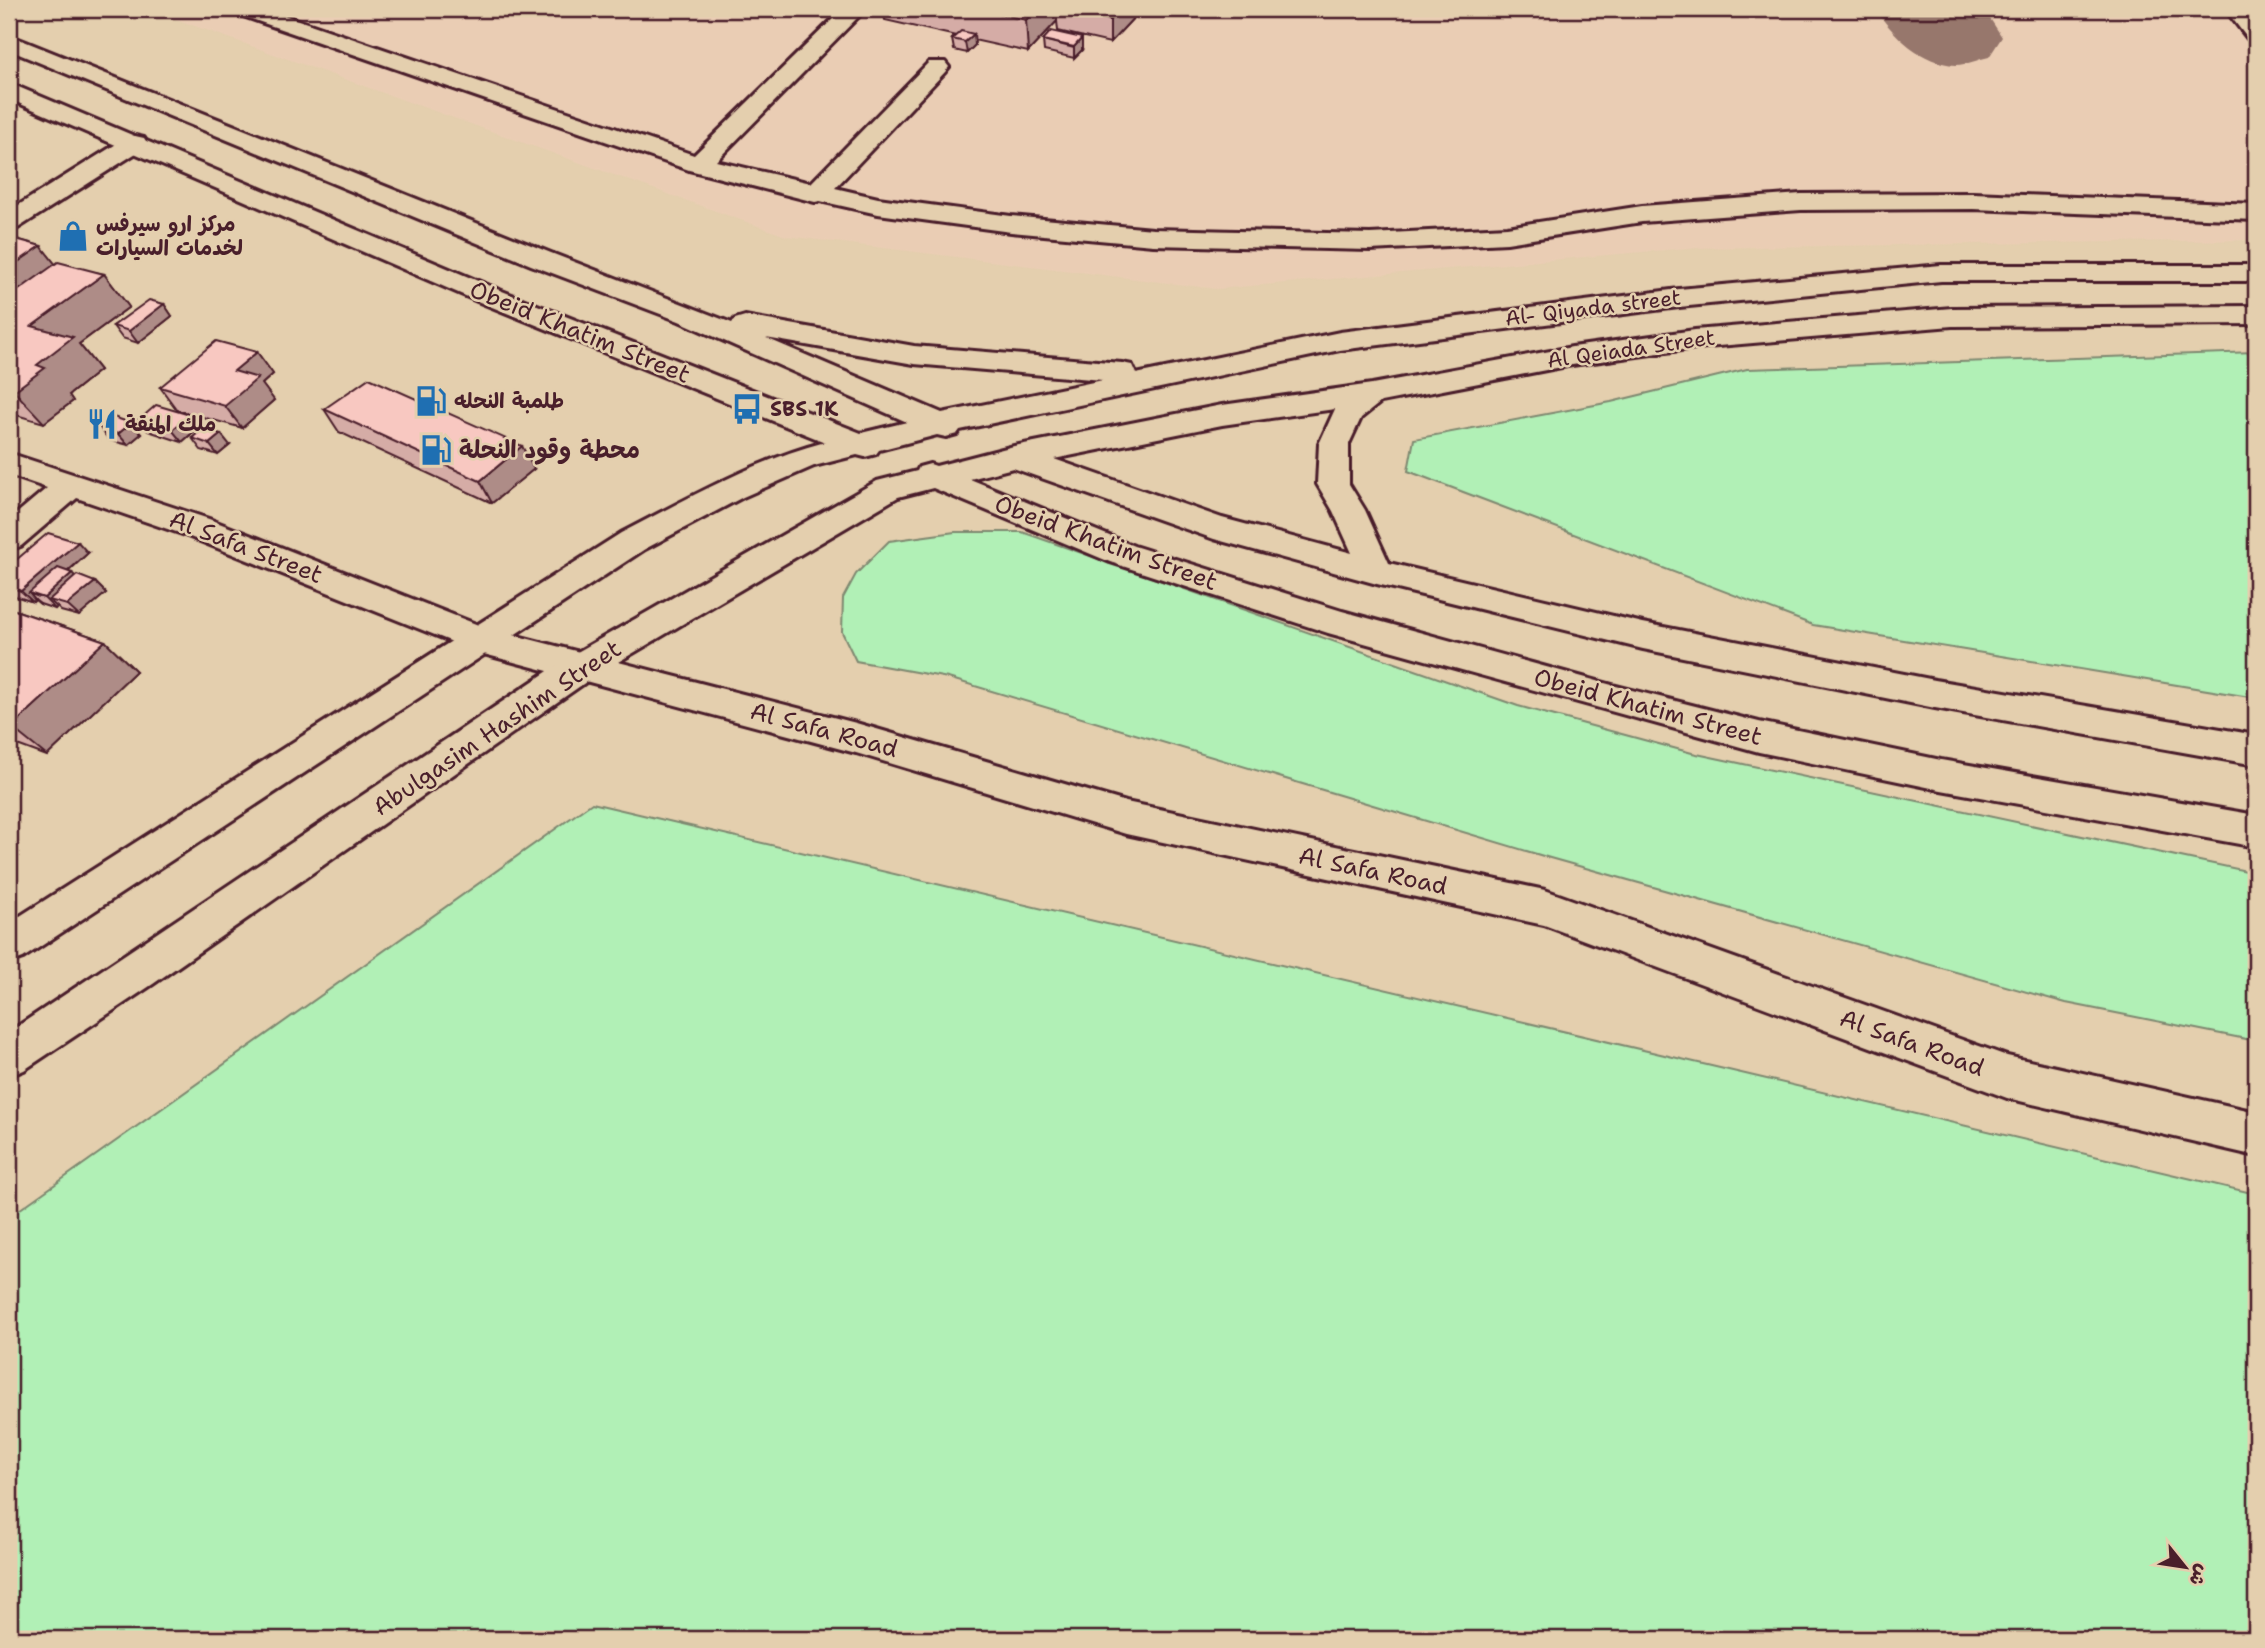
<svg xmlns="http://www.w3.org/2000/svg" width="2265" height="1648" font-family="'Shantell Sans','Playpen Sans Arabic',sans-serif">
  <rect width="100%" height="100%" fill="#e4cfae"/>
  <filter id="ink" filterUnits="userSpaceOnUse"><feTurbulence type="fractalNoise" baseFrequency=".0143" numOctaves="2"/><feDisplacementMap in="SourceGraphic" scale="14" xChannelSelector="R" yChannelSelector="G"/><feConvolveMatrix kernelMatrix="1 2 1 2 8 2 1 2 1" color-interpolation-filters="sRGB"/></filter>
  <g filter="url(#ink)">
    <!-- built -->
    <polygon fill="#eacdb4" points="147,9 2256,9 2256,240 1688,248 1217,289 786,236"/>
    <!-- green -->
    <g fill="#b1f0b6" stroke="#7e8870" stroke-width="2">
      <polygon points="2256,352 2256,698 1813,625 1408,471 1414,439 1611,402 1747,369"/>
      <polygon points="955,532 1022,532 1518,706 1692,753 2256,873 2256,1041 2066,1003 1550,858 948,678 856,661 842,632 843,598 856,574 889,541"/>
      <polygon points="592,803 2256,1194 2256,1639 9,1639 9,1217"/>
    </g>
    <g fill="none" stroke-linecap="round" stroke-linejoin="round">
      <!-- taxiway -->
      <path fill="#97776c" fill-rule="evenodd" d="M 1875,9 L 1977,9 L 1989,17 L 2002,37 L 1989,57 C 1979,59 1966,65 1956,65 C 1922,64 1893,35 1875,9 Z"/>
      <defs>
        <g id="minor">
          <polygon points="234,9 266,9 694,155 843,9 866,9 716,161 811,183 929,62 945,62 949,67 945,72 835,188 878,198 1011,216 1153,229 1370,234 1507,227 1642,206 1801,194 1973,193 2256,204 2256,220 1973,209 1801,210 1642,222 1507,243 1370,250 1153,245 1011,232 878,214 820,201 815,202 689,170 237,14"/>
          <polygon points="2225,9 2247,9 2256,20 2256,41 2248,39"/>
          <polygon points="135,136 144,138 147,143 144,148 18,228 9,230 9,211 126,138"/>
          <polygon points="9,453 209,519 486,628 856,723 1126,802 1545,890 2007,1056 2256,1112 2256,1156 2007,1098 1544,925 1126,834 856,753 480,653 185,535 77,498 21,546 9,550 9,520 47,488 9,475"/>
        </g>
        <g id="major">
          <path d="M 9,35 L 551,253 L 732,323 L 735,319 L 745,316 L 914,346 L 1122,363 L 1132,365 L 1136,374 L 1340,332 L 1679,289 L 1941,265 L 2256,265 L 2256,281 L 1941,281 L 1679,307 L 1340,350 L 960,430 L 957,434 L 946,437 L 937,435 L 879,450 L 876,454 L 865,457 L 857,455 L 814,466 L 743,497 L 645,549 L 23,958 L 9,963 L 9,923 L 621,533 C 687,499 753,461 825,442 L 477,301 L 9,99 L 9,83 L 497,289 L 861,433 L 907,422 L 679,321 L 531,265 L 9,50 ZM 766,338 L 914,364 L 1103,380 L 942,413 Z"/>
          <path d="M 2256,306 L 2256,324 L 1952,326 L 1695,348 L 1572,365 L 1381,402 L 1361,418 L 1349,444 L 1349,484 L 1365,510 L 1389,563 L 1643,623 L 1935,680 L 2256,735 L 2256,765 L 1935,708 L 1643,649 L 1377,584 L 1214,539 L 1013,468 L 970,479 L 1134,546 L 1342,611 L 1612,685 L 1759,722 L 1941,760 L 2256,815 L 2256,847 L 1941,790 L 1759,752 L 1328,633 L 1110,562 L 933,488 L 898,497 L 596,675 L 153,984 L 24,1070 L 9,1076 L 9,1032 L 572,655 L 877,481 L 917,471 L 919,467 L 930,464 L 936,466 L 1014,446 L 1222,405 L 1372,384 L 1572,347 L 1695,330 L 1952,308 ZM 1335,409 L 1319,444 L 1317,484 L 1333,511 L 1352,553 L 1222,518 L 1054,459 L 1222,425 Z"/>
        </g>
      </defs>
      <!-- minor casing -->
      <use href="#minor" stroke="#4a1f2b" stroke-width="6"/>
      <!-- major casing -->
      <use href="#major" stroke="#4a1f2b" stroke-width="6"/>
      <!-- minor -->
      <use href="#minor" fill="#e4cfae" fill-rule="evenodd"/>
      <!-- major -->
      <use href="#major" fill="#e4cfae" fill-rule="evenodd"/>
    </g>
    <!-- wall -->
    <g fill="#d5aca6" stroke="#4a1f2b" stroke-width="2">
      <polygon points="883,9 1137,9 1137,14 1110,43 1058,31 1057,21 1028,52 974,40 975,45 967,53 954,50 952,39 956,36 885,20"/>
      <polygon points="1043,40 1082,50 1074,58 1044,51"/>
      <polygon points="9,237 41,246 55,264 104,274 129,307 79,344 100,370 69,395 73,401 44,423 9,413"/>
      <polygon points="164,304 172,316 138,343 122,338 113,326"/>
      <polygon points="257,352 273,374 262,384 274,400 242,428 177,410 160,387"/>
      <polygon points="324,409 534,469 492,503 339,432"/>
      <polygon points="139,420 199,427 182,442 148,431"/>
      <polygon points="131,423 141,434 128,445 109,440 100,428"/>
      <polygon points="192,438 230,445 218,455 201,450"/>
      <polygon points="88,553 68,572 75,577 95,582 106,593 79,616 61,611 57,607 55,609 40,604 35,600 33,602 9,594 9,566"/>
      <polygon points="9,608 105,641 136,671 47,756 9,742"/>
    </g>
    <!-- shaded-wall -->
    <g fill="#ae8c87" stroke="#4a1f2b" stroke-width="2">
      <polygon points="1037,9 1057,9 1057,21 1028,52 1026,20"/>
      <polygon points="1121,9 1137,9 1137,14 1110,43 1110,20"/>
      <polygon points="974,34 975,45 967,53 965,42"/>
      <polygon points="1082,38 1082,50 1074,58 1074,47"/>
      <polygon points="41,246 67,279 9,321 9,268"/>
      <polygon points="104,274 129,307 79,344 100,370 69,395 73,401 44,423 14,391 37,365 32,326"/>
      <polygon points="164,304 172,316 138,343 129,331"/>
      <polygon points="257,352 273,374 262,384 274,400 242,428 225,406 234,371"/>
      <polygon points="190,415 199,427 182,442 172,430"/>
      <polygon points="131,423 141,434 128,445 118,434"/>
      <polygon points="221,434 230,445 218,455 209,444"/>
      <polygon points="522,446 534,469 492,503 480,481"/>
      <polygon points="78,542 88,553 39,597 29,593 35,600 33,602 21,591"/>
      <polygon points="72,573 83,584 49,600 57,607 55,609 44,598"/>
      <polygon points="95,582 106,593 79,616 67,605"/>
      <polygon points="105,641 136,671 47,756 11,727"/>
    </g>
    <!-- building -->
    <g fill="#f8c8c1" stroke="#4a1f2b" stroke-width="2">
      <polygon points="976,9 1037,9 1026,20"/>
      <polygon points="1058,9 1121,9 1110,20"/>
      <polygon points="961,31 974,34 965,42 952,39"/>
      <polygon points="1051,31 1082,38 1074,47 1043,40"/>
      <polygon points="9,237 41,246 9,268"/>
      <polygon points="58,262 104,274 32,326 73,337 37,365 45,368 14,391 9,389 9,297"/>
      <polygon points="149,300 164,304 129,331 113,326"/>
      <polygon points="216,341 257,352 234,371 258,378 225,406 160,387"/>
      <polygon points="369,378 522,446 480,481 324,409"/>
      <polygon points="156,405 190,415 172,430 139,420"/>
      <polygon points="113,417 131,423 118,434 100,428"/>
      <polygon points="204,428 221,434 209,444 192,438"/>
      <polygon points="48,533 78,542 21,591 9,587 9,566"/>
      <polygon points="58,568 72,573 44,598 29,593"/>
      <polygon points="77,575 95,582 67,605 49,600"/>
      <polygon points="9,608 105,641 11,727 9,726"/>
    </g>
  </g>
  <!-- icons -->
  <defs>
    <symbol id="shop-bare" viewBox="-9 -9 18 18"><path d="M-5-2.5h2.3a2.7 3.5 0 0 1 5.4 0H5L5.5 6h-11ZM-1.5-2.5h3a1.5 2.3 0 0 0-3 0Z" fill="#1f6fb2" stroke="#e4cfae" stroke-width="2.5" paint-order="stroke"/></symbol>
    <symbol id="fuel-bare" viewBox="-9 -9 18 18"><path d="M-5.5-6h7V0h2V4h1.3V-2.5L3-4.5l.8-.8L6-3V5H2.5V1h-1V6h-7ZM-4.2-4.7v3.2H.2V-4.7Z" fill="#1f6fb2" stroke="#e4cfae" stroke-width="2.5" paint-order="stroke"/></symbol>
    <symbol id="bus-bare" viewBox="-9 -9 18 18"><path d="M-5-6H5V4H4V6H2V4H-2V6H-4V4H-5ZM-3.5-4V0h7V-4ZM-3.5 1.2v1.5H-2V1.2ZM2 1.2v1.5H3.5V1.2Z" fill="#1f6fb2" stroke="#e4cfae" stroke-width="2.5" paint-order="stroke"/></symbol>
    <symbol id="restaurant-bare" viewBox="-9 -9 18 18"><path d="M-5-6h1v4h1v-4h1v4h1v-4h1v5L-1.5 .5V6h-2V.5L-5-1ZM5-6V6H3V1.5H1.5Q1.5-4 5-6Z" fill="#1f6fb2" stroke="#e4cfae" stroke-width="2.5" paint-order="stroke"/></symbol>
  </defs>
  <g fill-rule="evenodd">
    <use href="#shop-bare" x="51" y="214" width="44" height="44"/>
    <use href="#fuel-bare" x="409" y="379" width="44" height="44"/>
    <use href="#bus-bare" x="725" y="387" width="44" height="44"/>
    <use href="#restaurant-bare" x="80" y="402" width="44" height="44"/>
    <use href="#fuel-bare" x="414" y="428" width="44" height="44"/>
  </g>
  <g text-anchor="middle" stroke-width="5" stroke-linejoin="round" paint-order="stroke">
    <!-- far-poi labels -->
    <g font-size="21" font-weight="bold" fill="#4a1f2b" stroke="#e4cfae" text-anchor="start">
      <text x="96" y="231">مركز ارو سيرفس<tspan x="96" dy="24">لخدمات السيارات</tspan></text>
      <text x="454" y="408">طلمبة النحله</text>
      <text x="770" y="416">SBS 1K</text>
      <text x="125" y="431">ملك المنقة</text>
    </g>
    <!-- far-street labels -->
    <g font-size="21" fill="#4a1f2b" stroke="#e4cfae">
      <text transform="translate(1593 308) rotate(-7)" y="7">Al- Qiyada street</text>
      <text transform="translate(1631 349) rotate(-8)" y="7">Al Qeiada Street</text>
    </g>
    <!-- street labels -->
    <g font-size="24" fill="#4a1f2b" stroke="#e4cfae">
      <text transform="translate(580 332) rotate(22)" y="8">Obeid Khatim Street</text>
      <text transform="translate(1106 543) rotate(20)" y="8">Obeid Khatim Street</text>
      <text transform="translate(246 547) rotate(21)" y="8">Al Safa Street</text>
      <text transform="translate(1648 707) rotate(15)" y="8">Obeid Khatim Street</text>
      <text transform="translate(497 728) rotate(-34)" y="8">Abulgasim Hashim Street</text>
      <text transform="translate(824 730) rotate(15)" y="8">Al Safa Road</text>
      <text transform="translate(1373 871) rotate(12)" y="8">Al Safa Road</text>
      <text transform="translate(1912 1043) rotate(20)" y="8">Al Safa Road</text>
    </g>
    <!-- poi labels -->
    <g font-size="24" font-weight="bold" fill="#4a1f2b" stroke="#e4cfae" text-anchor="start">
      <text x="459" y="458">محطة وقود النحلة</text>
    </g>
  </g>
  <!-- margin -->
  <rect width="2265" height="1648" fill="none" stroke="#e4cfae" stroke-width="35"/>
  <rect x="18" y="18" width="2230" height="1613" fill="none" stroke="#4a1f2b" stroke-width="2.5" filter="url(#ink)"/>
  <!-- north arrow -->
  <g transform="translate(2185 1567) rotate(120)" stroke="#e4cfae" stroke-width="5" paint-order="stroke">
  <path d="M0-5L12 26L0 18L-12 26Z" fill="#4a1f2b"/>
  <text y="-10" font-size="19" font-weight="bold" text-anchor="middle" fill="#4a1f2b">ش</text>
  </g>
</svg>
